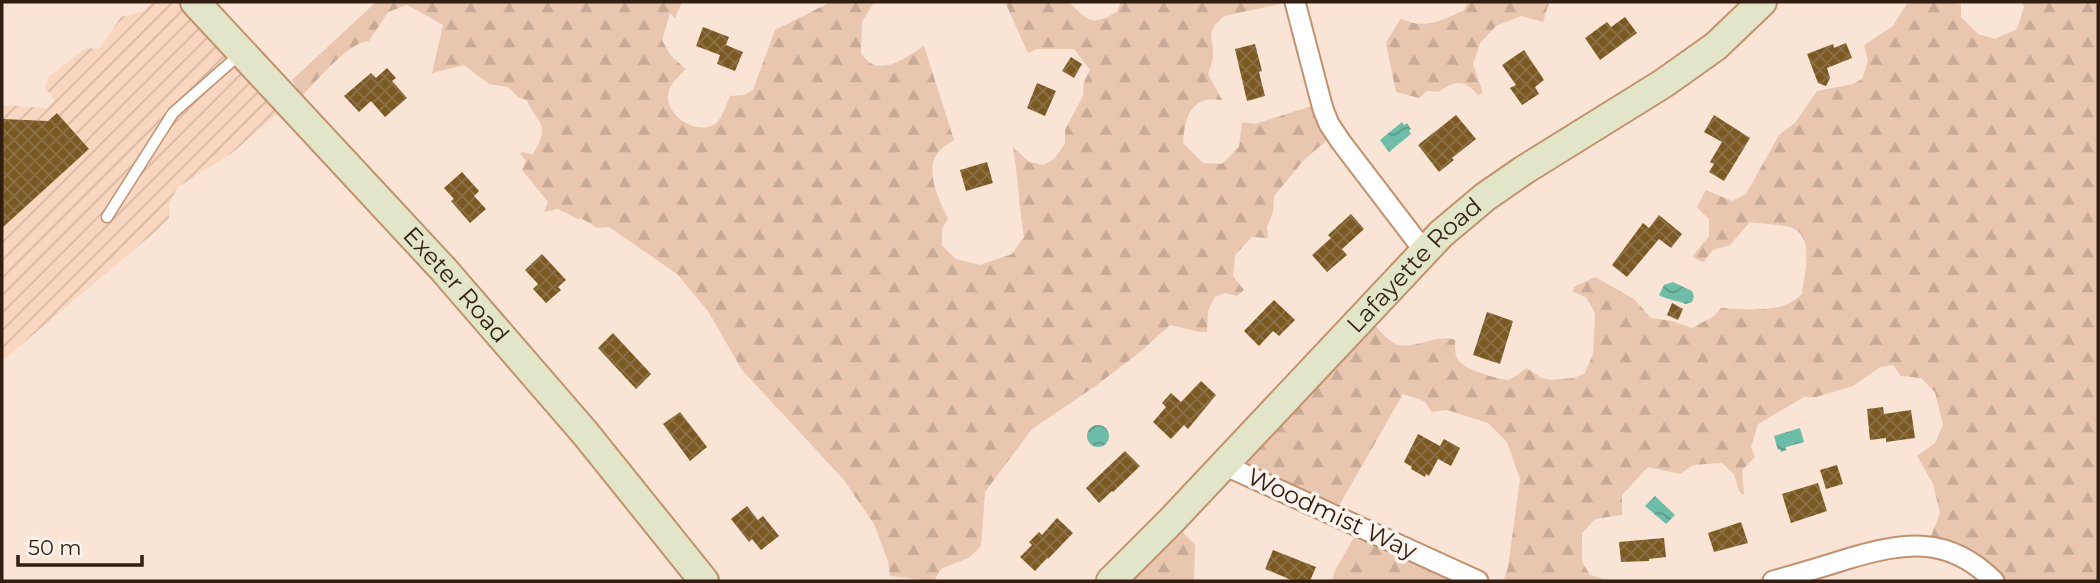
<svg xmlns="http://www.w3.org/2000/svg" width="2100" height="583" font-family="Montserrat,sans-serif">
  <defs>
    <pattern id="industrial-furrows" width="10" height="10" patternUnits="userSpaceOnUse" patternTransform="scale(1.75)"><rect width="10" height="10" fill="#f9d6bf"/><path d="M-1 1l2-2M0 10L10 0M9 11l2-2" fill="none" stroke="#d6b7a3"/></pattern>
    <pattern id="forest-firs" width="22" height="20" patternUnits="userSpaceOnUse" patternTransform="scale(1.75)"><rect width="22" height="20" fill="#e9c6af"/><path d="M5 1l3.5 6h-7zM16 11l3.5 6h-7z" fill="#c8aa96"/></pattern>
    <pattern id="water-waves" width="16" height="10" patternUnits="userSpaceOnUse" patternTransform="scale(1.75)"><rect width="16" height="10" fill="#6ebda9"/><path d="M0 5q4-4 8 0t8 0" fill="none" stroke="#5b9988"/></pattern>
    <pattern id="building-cross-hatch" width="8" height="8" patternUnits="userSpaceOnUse" patternTransform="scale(1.75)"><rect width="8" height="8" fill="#7b5923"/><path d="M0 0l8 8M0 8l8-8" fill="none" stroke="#8c7248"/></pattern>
  </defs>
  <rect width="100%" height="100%" fill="#f9e4d6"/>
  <!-- industrial -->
  <polygon fill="url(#industrial-furrows)" points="152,2 187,2 280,112 232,153 178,187 169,203 169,218 156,231 2,361 2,105 47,108 55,100 45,88 48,77 86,48 99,49 121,17 144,11"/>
  <!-- forest -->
  <g fill="url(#forest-firs)">
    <path d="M 376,2 L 682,2 L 675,18 L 670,13 L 662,40 L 671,56 L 686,69 C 680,75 671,83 669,91 C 661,114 700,140 718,121 C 723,115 727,103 730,96 L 744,95 L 753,90 L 775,30 L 831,2 L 874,2 L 862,22 L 861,54 C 865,58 869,63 874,65 C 891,70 911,54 924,46 L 954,140 C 950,143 944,146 940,150 C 923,168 938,199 948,218 L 942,229 L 942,246 L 956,259 L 980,265 L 1012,254 L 1024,237 C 1019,207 1018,177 1013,147 L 1029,162 L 1043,165 L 1054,159 L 1065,144 L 1065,130 L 1083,96 L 1084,82 L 1090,70 L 1074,49 L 1037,49 L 1028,53 L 1005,2 L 1069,2 C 1088,21 1091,27 1117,12 L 1121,2 L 1289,2 L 1224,16 C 1204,33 1214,37 1213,57 C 1212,63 1210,69 1208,74 L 1222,100 C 1217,100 1209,99 1205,100 C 1186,106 1184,128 1183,143 L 1203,163 L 1222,164 L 1239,147 L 1242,122 L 1255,124 L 1315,105 L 1331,134 L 1327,140 L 1303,161 L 1274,196 L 1273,212 L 1267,227 L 1268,238 L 1252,237 L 1235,255 L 1233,276 L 1244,290 L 1237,296 L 1225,293 L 1215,297 L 1208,311 L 1207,332 L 1200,332 L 1170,325 L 1140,352 L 1094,387 L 1032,429 L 985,492 L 981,546 L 970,557 L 941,569 L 934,581 L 890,576 L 888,561 L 874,524 L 844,480 L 742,370 L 708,311 L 677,274 L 609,227 L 597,228 L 581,218 L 578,219 L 558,209 L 544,212 L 548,202 L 522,170 L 526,161 L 520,154 L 522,152 L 533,155 C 538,145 547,132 539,121 C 534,112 531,111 527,100 L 519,98 L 508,87 L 489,84 L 464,65 L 432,73 L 443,25 L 407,5 L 388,12 L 369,41 C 349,41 316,82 301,97 L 292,80 Z"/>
    <path d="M 1468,2 L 1549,2 L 1543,22 L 1521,16 L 1496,26 L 1480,43 L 1473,64 L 1483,93 L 1478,95 C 1465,79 1454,80 1439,92 L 1427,91 L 1419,98 L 1396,92 L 1386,43 L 1401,18 C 1420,31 1445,20 1464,10 Z"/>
    <path d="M 1908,2 L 1951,2 L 1961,5 L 1961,17 L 1978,34 L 1995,39 L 2017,29 L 2024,7 L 2022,2 L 2098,2 L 2098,581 L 1984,581 L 1960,565 L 1925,552 L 1940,513 L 1933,484 L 1917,456 L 1935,443 L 1943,425 L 1935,392 L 1921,378 L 1901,376 L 1893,365 L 1880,367 L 1853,386 L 1816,397 L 1804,397 L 1758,424 L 1751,447 L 1755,457 L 1742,470 L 1744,495 L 1739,491 L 1734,474 L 1722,463 L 1693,465 L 1680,474 L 1648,467 L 1622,495 L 1622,515 L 1595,519 L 1582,533 L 1582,562 L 1590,575 L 1611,581 L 1503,581 L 1508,568 L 1520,479 L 1507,442 L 1488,423 L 1447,410 L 1432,412 L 1424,401 L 1403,394 L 1332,518 L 1232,464 L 1366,315 C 1374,323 1384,338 1394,343 C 1411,352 1436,333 1455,340 C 1455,347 1454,356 1460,362 C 1469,371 1497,379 1509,380 L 1527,368 L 1541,378 L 1551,380 L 1574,378 L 1585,373 L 1593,354 L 1595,313 L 1586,297 L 1573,292 L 1574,287 L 1595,277 L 1634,299 L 1651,318 L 1672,321 L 1692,328 L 1714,316 L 1721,308 C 1748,309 1781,315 1802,294 C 1804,274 1816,235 1790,227 C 1777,224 1762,224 1750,222 L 1730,245 L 1713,250 L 1703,262 L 1692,257 L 1709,236 L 1709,219 L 1697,207 L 1706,190 L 1732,201 L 1746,194 L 1779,135 L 1795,123 L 1817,91 L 1853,84 L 1862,79 L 1868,61 L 1864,45 L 1893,26 Z"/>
    <polygon points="1172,521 1195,545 1194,581 1109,581"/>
    <polygon points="1360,535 1464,581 1332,581 1335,570 1355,536"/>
  </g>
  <!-- water -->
  <g fill="url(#water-waves)">
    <polygon points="1402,122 1404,125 1407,123 1411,129 1409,131 1411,134 1389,152 1380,140"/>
    <path d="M 1673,282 L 1692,291 L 1694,296 L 1692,302 L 1686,304 C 1676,300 1668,300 1659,295 L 1664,285 Z"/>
    <circle cx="1098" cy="436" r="11"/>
    <polygon points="1800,428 1804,442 1786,447 1786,450 1781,452 1780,449 1778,450 1774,436"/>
    <polygon points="1655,496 1675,515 1666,524 1645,506"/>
  </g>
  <!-- building -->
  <g fill="url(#building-cross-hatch)">
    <polygon points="1625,17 1637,33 1600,60 1585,38 1607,22 1611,27"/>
    <polygon points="703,27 729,37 726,45 743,52 735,71 717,64 720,55 696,46"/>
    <polygon points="1846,43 1852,58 1827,68 1830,78 1826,86 1818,83 1807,54 1833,44 1834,48"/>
    <polygon points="1255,44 1262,71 1259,72 1265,96 1247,101 1235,49"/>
    <polygon points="1524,50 1544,80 1535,87 1539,94 1522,105 1510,88 1516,85 1502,65"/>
    <polygon points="1071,57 1082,64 1074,78 1062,71"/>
    <polygon points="387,68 396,78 392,81 407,98 385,117 371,101 359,112 344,96 371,73 376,78"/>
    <polygon points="1037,83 1056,91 1045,116 1027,108"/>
    <polygon points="57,113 89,149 2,228 2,119 48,121"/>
    <polygon points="1456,115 1476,139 1452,158 1454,160 1439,172 1418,145"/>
    <polygon points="1714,115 1750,138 1724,181 1709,172 1714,164 1710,162 1722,142 1704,132"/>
    <polygon points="987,162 993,183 966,191 960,170"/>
    <polygon points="462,172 479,191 474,196 486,209 470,223 451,201 454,199 444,188"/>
    <polygon points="1351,214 1364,229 1342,249 1347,255 1327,272 1312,255 1331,238 1328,235"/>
    <polygon points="1659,215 1682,234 1671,248 1659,239 1627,277 1612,265 1643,223 1649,228"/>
    <polygon points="542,254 566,280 558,287 561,290 546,303 533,289 538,284 525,270"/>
    <polygon points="1274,300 1295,320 1279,336 1273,331 1259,346 1244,331"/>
    <polygon points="1672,303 1683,309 1678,320 1667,315"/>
    <polygon points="1487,312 1513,321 1500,364 1473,355"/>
    <polygon points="613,333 651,374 636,389 598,348"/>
    <polygon points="1201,381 1216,395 1188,429 1184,425 1171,439 1153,422 1166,407 1162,403 1171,393 1181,402"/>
    <polygon points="1883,407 1884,414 1911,410 1915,438 1886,442 1886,438 1870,440 1867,409"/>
    <polygon points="680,412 707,447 690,461 663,424"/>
    <polygon points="1418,434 1440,446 1444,439 1460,448 1451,466 1438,459 1429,476 1426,474 1425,477 1411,469 1412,467 1404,462"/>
    <polygon points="1125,451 1140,466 1113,492 1112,491 1099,503 1086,488"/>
    <polygon points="1837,465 1843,484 1826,489 1820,470"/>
    <polygon points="1818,483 1827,511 1791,523 1782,494"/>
    <polygon points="747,506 758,520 763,516 779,536 761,550 752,539 749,542 731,519"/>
    <polygon points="1057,518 1073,533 1048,559 1047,558 1035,571 1020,557 1032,545 1029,542 1039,532 1042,535"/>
    <polygon points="1741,522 1748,543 1714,552 1708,533"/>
    <polygon points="1664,538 1666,557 1649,559 1649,561 1621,562 1619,542"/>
    <polygon points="1273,550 1316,567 1310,581 1294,581 1265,569"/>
  </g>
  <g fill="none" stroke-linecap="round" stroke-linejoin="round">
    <defs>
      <polyline id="lane" points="107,217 173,113 239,55"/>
      <g id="street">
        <polyline points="1295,2 1323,109 1329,124 1341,142 1425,252"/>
        <polyline points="1224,465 1478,581"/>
        <path d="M 1773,581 C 1798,574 1822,567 1847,559 C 1904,542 1948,535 1994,581"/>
      </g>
      <g id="secondary">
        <path id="s1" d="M 195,2 L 444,270 L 585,433 L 704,581"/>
        <path id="s2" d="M 1111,581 L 1172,520 L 1441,234 L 1485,197 L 1524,170 L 1664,83 L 1716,46 L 1762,2"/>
      </g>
    </defs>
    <!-- lane casing -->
    <use href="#lane" stroke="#c19170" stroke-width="13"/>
    <!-- street casing -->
    <use href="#street" stroke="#c19170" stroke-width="23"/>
    <!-- secondary casing -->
    <use href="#secondary" stroke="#c19170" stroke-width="32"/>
    <!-- lane -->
    <use href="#lane" stroke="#fff" stroke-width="10"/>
    <!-- street -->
    <use href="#street" stroke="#fff" stroke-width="19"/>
    <!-- secondary -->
    <use href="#secondary" stroke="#e2e5c8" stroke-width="28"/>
  </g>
  <g text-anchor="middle" stroke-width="7" stroke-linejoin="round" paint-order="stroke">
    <!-- street labels -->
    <g font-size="24" fill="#311e11" stroke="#fef4ed">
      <text dy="8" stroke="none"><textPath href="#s2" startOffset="438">Lafayette Road</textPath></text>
      <text dy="8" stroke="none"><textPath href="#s1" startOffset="385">Exeter Road</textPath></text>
      <text transform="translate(1332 514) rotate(25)" y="8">Woodmist Way</text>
    </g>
  </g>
  <!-- border -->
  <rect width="2100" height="583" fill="none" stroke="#311e11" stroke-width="7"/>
  <!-- scale -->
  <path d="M18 555v10h124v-10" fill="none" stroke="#311e11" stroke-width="3.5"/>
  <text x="28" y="555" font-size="21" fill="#311e11" stroke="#fef4ed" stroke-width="5" paint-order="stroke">50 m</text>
</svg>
